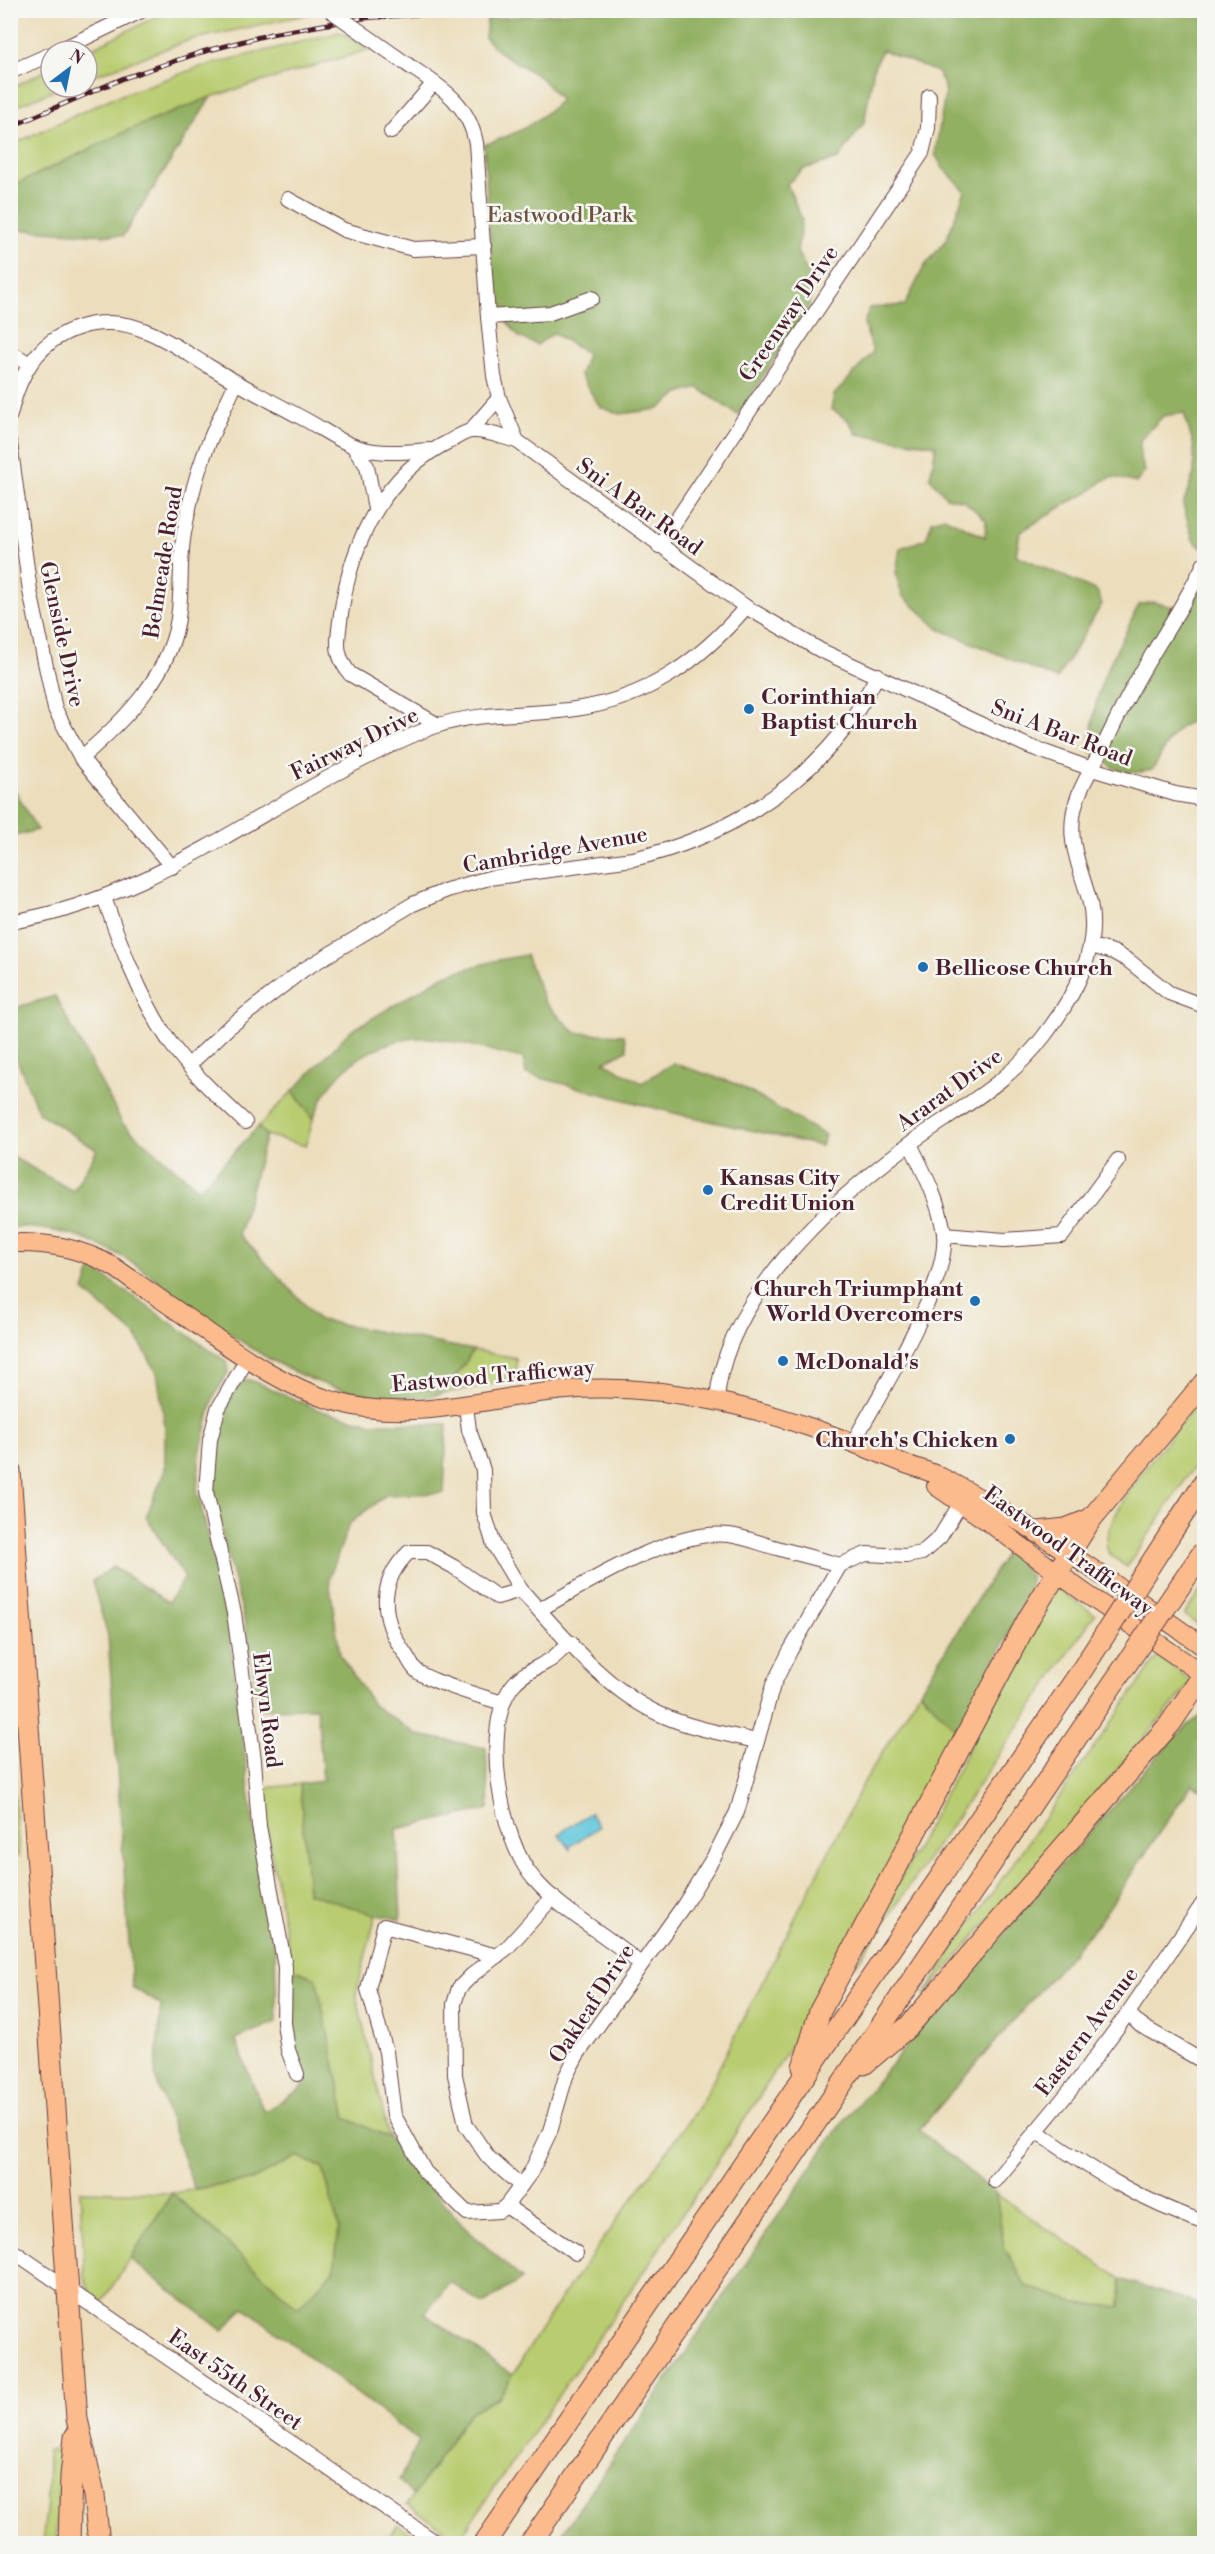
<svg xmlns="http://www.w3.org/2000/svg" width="1215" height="2554" font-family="'Libre Bodoni',serif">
  <rect width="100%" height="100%" fill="#f6f6f2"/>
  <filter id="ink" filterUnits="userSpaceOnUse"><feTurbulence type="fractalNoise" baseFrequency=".0167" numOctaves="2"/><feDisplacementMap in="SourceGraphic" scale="12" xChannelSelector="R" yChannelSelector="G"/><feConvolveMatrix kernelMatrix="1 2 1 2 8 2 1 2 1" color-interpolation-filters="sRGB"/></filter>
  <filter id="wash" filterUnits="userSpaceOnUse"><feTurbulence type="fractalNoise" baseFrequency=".008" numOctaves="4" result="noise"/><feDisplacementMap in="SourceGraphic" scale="24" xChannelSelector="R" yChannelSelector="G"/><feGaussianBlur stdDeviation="1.35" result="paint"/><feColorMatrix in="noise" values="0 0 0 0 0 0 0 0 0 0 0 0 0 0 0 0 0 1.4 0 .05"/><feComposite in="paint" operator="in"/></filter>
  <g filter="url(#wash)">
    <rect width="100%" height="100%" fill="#ecdebc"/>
    <!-- green -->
    <g fill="#b8cc70" stroke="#81764e" stroke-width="1.5">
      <polygon points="308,10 314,13 190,40 87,78 86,51 168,11"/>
      <polygon points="340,32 371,49 211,97 131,129 11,187 11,145 110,99 200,67"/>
      <polygon points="51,68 51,87 63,87 11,108 11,88"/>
      <polygon points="293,1091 313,1119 306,1146 266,1135 258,1127"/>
      <polygon points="473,1350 516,1358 517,1379 436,1395 456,1377"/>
      <path d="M 1204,1395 L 1204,1452 L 1127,1567 C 1121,1562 1109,1557 1107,1549 C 1097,1519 1184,1419 1204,1395 Z"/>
      <polygon points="1204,1585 1204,1629 1184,1615"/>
      <polygon points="1053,1586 1095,1614 855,1966"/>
      <polygon points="1158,1656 1192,1682 923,1997 955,1946"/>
      <path d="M 920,1691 L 960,1734 C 896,1853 836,1975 764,2089 C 667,2242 561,2390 459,2540 L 407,2505 L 470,2412 L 499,2397 L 554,2308 L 701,2103 L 864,1782 Z"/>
      <polygon points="11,1754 19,1856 11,1850"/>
      <polygon points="300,1784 308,1893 376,1915 356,1994 389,2138 346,2119 316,1978 292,1969 266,1824 265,1788"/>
      <polygon points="298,2156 323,2168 339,2228 334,2270 298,2309 172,2193 101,2304 90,2294 85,2279 80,2191 172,2193 249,2181"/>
      <polygon points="996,2194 1121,2279 1120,2307 1077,2303 1026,2286 1004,2248"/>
      <polygon points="57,2450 60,2452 56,2543 42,2543 47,2502 48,2451"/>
      <polygon points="398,2525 424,2543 385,2543"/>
    </g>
    <!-- forest -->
    <g fill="#92b062" stroke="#6e6846" stroke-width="1.5">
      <path d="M 601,10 L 1080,10 L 1090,14 L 1129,10 L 1204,11 L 1204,550 L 1193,540 L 1183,505 L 1194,473 L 1194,447 L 1184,413 L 1163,416 L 1140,440 L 1140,458 L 1145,471 L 1136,483 L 1114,477 L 1104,480 L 1086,494 L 1071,501 L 1020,532 L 1016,555 L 1097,591 L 1102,604 L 1057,679 L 939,629 L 902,595 L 896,574 L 900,548 L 926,539 L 932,521 L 944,517 L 985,537 L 986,520 L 964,501 L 946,497 L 930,478 L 936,445 L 857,434 L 848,420 L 831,409 L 834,395 L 873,352 L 864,324 L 869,308 L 905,305 L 924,267 L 946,240 L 965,191 L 943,168 L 935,154 L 945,94 L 943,82 L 937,72 L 882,50 L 874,67 L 864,123 L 838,159 L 803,169 L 787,184 L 802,219 L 797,252 L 812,281 L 809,306 L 738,415 L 698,388 L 678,394 L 659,409 L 619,414 L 600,407 L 580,375 L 587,354 L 554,333 L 537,345 L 519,337 L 494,305 L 484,145 C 519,133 534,125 561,100 L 540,77 L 499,52 L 485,38 L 487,19 Z"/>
      <polygon points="211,97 123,236 11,229 11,187 131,129"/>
      <path d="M 1204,582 L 1204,719 C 1174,720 1166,747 1152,770 C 1122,777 1111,768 1089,749 C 1093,724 1095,696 1106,672 C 1116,649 1129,628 1138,605 L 1154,602 L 1190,611 Z"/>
      <polygon points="10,783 11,783 37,830 11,837"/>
      <path d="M 526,955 L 545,1003 L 576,1033 L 624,1035 L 627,1050 L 604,1062 L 642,1083 L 673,1063 L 736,1084 L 825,1135 L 821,1146 L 678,1114 L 526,1074 L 523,1058 C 493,1052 458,1040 428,1038 C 388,1036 346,1059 325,1094 C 320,1102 317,1111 313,1119 L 293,1091 L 349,1032 L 445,975 L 498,960 Z"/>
      <path d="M 55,996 L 123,1124 L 199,1189 L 258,1127 L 266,1135 L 239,1234 L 319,1320 L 473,1350 C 465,1363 450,1389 435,1395 C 422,1400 403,1397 390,1397 C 304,1392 245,1345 179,1297 C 160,1282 140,1266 119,1255 C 84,1236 51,1226 11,1227 L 11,1156 L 73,1191 L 97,1150 L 39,1113 L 11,1045 L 11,1009 Z"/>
      <polygon points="92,1268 227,1362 228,1372 213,1399 200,1453 197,1490 227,1614 253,1820 275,1951 277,2022 235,2039 264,2112 299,2090 306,2081 291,2029 292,1969 316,1978 346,2118 389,2138 463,2226 522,2279 483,2304 450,2282 425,2314 513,2375 499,2397 470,2412 413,2496 399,2480 419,2441 244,2307 223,2331 130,2259 172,2193 298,2308 334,2270 339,2228 323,2168 298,2156 249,2181 194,2189 155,2076 161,2005 132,1987 108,1636 92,1581 113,1567 168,1602 185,1578 146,1517 165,1470 165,1426 157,1372 136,1336 84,1291"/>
      <path d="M 245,1379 L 256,1382 L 321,1411 L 372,1423 L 447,1424 L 444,1493 L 386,1495 L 349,1524 L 329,1579 L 340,1655 L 374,1706 L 418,1735 L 486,1748 L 489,1809 L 397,1829 L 401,1919 L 376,1915 L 308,1893 L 300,1784 L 323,1781 L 317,1708 L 259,1709 C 254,1678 250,1646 243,1615 C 225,1540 186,1446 245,1379 Z"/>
      <polygon points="1009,1548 1030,1576 1030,1589 960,1734 920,1691"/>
      <polygon points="1204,1713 1204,1791 1192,1784 1099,1922 919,2130 996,2194 1004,2248 1026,2286 1077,2303 1120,2307 1121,2279 1204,2306 1204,2543 555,2544 838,2128 982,1956 1156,1757 1187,1726"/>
    </g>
    <!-- water -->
    <polygon fill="#60c7dc" stroke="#557384" stroke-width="1.5" points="590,1813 599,1827 570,1846 570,1849 559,1834"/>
  </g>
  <g filter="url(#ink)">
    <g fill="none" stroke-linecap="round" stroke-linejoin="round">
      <defs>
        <g id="minor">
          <polyline points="58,51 143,10"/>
          <path d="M 405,63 C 439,86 468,101 476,143 L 488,317 L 494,376 L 499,398 L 517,441 L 746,607 L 820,650 L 1028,746 L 1092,769 L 1175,794 L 1204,799"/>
          <polyline points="10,72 51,54"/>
          <polyline points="391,132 434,83"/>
          <polyline points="288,199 344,230 413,249 484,246"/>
          <polyline points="488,317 550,313 592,298"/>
          <polyline points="10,352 30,364"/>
          <path d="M 10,415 C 16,387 29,358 52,341 C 68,330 87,323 107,323 C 145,322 179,349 210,367 C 242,386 274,403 306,420 C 321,428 337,440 354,446 C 379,455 403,452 430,450"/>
          <polyline points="471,430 499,398"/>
          <polyline points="10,443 30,591 55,709 81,758 172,867"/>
          <polyline points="353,446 367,466 375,509"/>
          <polyline points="659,546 922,153 928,128 929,96"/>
          <path d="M 438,725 L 350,674 C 333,653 338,639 341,614 C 351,543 384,472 452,440 C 457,437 466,431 472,431 C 486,430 504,438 517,441"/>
          <path d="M 81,758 C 125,720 174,672 179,610 C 182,583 179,555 185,528 C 189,505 195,480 203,458 C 212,432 225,407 236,383"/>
          <path d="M 104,897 C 121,947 140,997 169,1041 C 190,1071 218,1097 245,1122"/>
          <path d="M 10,922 C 138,902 239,824 350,766 C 378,752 406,736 436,726 C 481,711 529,716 575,709 C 647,699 700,661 746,607"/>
          <polyline points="1091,946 1113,952 1129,961 1169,993 1204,1006"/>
          <path d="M 189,1065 L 228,1028 L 303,970 L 413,904 L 447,890 L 489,878 L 633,859 C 719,839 800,792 852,719 C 861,705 869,690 878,675"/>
          <polyline points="944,1235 1004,1240 1062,1236 1118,1160"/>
          <polyline points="247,1359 218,1409 210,1440 206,1492 234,1613 254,1760 259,1826 285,1967 284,2023 288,2050 297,2074"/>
          <path d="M 717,1401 C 723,1300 831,1202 908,1145 C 956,1110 1008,1084 1044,1036 C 1073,998 1102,949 1089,899 C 1079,863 1063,834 1079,794 C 1085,779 1094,764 1102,749 C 1113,727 1123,705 1135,684 C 1157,644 1184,606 1204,564"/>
          <polyline points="466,1406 469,1430 483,1470 484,1513 494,1545 521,1590"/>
          <path d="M 854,1441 C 879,1395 950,1284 944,1233 C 939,1201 924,1172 910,1144"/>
          <path d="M 539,1610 C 586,1583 674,1528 729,1535 C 746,1537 761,1544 777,1548 C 798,1554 819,1559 840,1565"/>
          <path d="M 571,1643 C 563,1647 558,1655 550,1660 C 537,1668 522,1673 513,1685 C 480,1726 501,1842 534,1879 C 563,1913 607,1934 640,1964"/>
          <path d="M 503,1703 C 486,1698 428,1681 417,1671 C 411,1666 408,1657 404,1652 C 380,1618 378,1582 409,1552 L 427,1552 L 454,1567 L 497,1597 L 521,1590 C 561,1634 608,1693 664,1716 C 694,1729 726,1734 757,1741"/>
          <polyline points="497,1956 384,1926 368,1989 386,2052 394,2115 425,2172 467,2213 499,2211 506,2206 531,2172 550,2131 566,2076 577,2055 684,1905 715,1855 737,1812 773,1685 790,1651 840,1565 866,1554 906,1556 922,1553 940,1537 961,1503"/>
          <polyline points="1128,2013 1140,2025 1204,2062"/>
          <path d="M 1036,2131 C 1089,2168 1143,2203 1204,2222"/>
          <polyline points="995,2181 1077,2082 1128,2013 1204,1902"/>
          <polyline points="521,2186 488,2157 466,2125 455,2075 454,2004 459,1988 472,1975 507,1948 553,1897"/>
          <polyline points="506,2206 576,2253"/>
          <polyline points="10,2249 438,2544"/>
        </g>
        <g id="major">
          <path d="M 10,1243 C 49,1242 81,1248 114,1267 C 144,1288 174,1308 203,1329 C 244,1357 285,1387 334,1401 C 410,1425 490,1396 566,1390 C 616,1386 667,1391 715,1401 C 780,1414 842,1438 903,1463 C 916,1468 930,1471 943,1478 C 1035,1526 1119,1587 1204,1647"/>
          <polyline points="936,1486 987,1521 1082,1591 1204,1675"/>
        </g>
        <g id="highway">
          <polyline points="10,1471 77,2419 94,2495 99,2544"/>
          <polyline points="1174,1528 1204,1483"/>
          <polyline points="1038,1532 1066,1529 1091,1519"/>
          <polyline points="864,2064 909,2026 1170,1724 1204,1674"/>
          <polyline points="803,2067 820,2011 1030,1616 1091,1519 1204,1383"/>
          <polyline points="69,2544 71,2476 75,2437"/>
          <polyline points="484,2544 1076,1679"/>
          <polyline points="530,2544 1106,1694"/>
        </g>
      </defs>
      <!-- minor casing -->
      <use href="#minor" stroke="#623c41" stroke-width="16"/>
      <!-- major casing -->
      <use href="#major" stroke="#623c41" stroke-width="20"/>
      <!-- highway casing -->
      <use href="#highway" stroke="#623c41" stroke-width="23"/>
      <!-- minor -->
      <use href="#minor" stroke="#fff" stroke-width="14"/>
      <!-- major -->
      <use href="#major" stroke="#fbbb8d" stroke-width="18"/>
      <!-- highway -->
      <use href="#highway" stroke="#fbbb8d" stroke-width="21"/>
      <defs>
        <polyline id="rail" points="10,127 124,78 202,52 271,34 363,18 479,10"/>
      </defs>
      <!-- rail casing -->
      <use href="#rail" stroke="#4a1f2b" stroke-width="5"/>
      <!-- rail -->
      <use href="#rail" stroke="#f6f6f2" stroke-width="3" stroke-dasharray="9" stroke-linecap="butt"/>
      <defs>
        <polyline id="minor-bridge" points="330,10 405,63"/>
        <g id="highway-bridge">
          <polyline points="1076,1679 1174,1528"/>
          <polyline points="1106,1694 1204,1551"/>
        </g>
      </defs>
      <!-- minor-bridge casing -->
      <use href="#minor-bridge" stroke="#623c41" stroke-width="16" stroke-linecap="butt"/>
      <!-- highway-bridge casing -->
      <use href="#highway-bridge" stroke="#623c41" stroke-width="23" stroke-linecap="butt"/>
      <!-- minor-bridge -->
      <use href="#minor-bridge" stroke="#fff" stroke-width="14"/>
      <!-- highway-bridge -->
      <use href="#highway-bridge" stroke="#fbbb8d" stroke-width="21"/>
    </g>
  </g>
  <!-- markers -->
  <g fill="#1f6fb2" stroke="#f6f6f2" stroke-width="2">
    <circle cx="749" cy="709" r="6"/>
    <circle cx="923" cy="967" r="6"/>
    <circle cx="708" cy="1190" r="6"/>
    <circle cx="975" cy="1301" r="6"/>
    <circle cx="783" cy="1361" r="6"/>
    <circle cx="1010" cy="1439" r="6"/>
  </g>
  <g text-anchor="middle" stroke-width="5" stroke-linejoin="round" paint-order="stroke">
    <!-- park labels -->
    <g font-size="22" fill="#6b5340" stroke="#f6f6f2">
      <text x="560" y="222">Eastwood Park</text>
    </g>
    <!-- street labels -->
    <g font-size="22" fill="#4a1f2b" stroke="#f6f6f2">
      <text transform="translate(788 313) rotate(-56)" y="8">Greenway Drive</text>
      <text transform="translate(640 506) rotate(36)" y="8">Sni A Bar Road</text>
      <text transform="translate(162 562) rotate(-81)" y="8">Belmeade Road</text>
      <text transform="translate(63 634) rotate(78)" y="8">Glenside Drive</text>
      <text transform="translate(1062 732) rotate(21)" y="8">Sni A Bar Road</text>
      <text transform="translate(354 743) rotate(-26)" y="8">Fairway Drive</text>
      <text transform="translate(555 849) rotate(-10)" y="8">Cambridge Avenue</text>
      <text transform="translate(949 1089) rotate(-36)" y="8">Ararat Drive</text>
      <text transform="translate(493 1375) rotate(-5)" y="8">Eastwood Trafficway</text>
      <text transform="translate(1069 1550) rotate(36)" y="8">Eastwood Trafficway</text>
      <text transform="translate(268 1710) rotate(83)" y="8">Elwyn Road</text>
      <text transform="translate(591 2003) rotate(-57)" y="8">Oakleaf Drive</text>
      <text transform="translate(1086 2031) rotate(-53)" y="8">Eastern Avenue</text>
      <text transform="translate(236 2379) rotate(35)" y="8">East 55th Street</text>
    </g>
    <!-- poi labels -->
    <g font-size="22" font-weight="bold" fill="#4a1f2b" stroke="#f6f6f2" text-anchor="start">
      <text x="761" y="704">Corinthian<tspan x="761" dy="25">Baptist Church</tspan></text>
      <text x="935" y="975">Bellicose Church</text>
      <text x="720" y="1185">Kansas City<tspan x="720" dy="25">Credit Union</tspan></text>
      <text x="963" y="1296" text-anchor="end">Church Triumphant<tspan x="963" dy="25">World Overcomers</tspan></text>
      <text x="795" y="1369">McDonald's</text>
      <text x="998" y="1447" text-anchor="end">Church's Chicken</text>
    </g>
  </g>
  <!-- margin -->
  <rect width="1215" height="2554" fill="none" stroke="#f6f6f2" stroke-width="36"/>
  <!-- north arrow -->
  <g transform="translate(69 69) rotate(32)"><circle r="28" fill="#f6f6f2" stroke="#b1a0a2" stroke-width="1.5"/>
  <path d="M0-4.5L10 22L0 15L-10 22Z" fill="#1f6fb2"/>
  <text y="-9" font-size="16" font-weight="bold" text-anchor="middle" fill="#4a1f2b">N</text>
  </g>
</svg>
